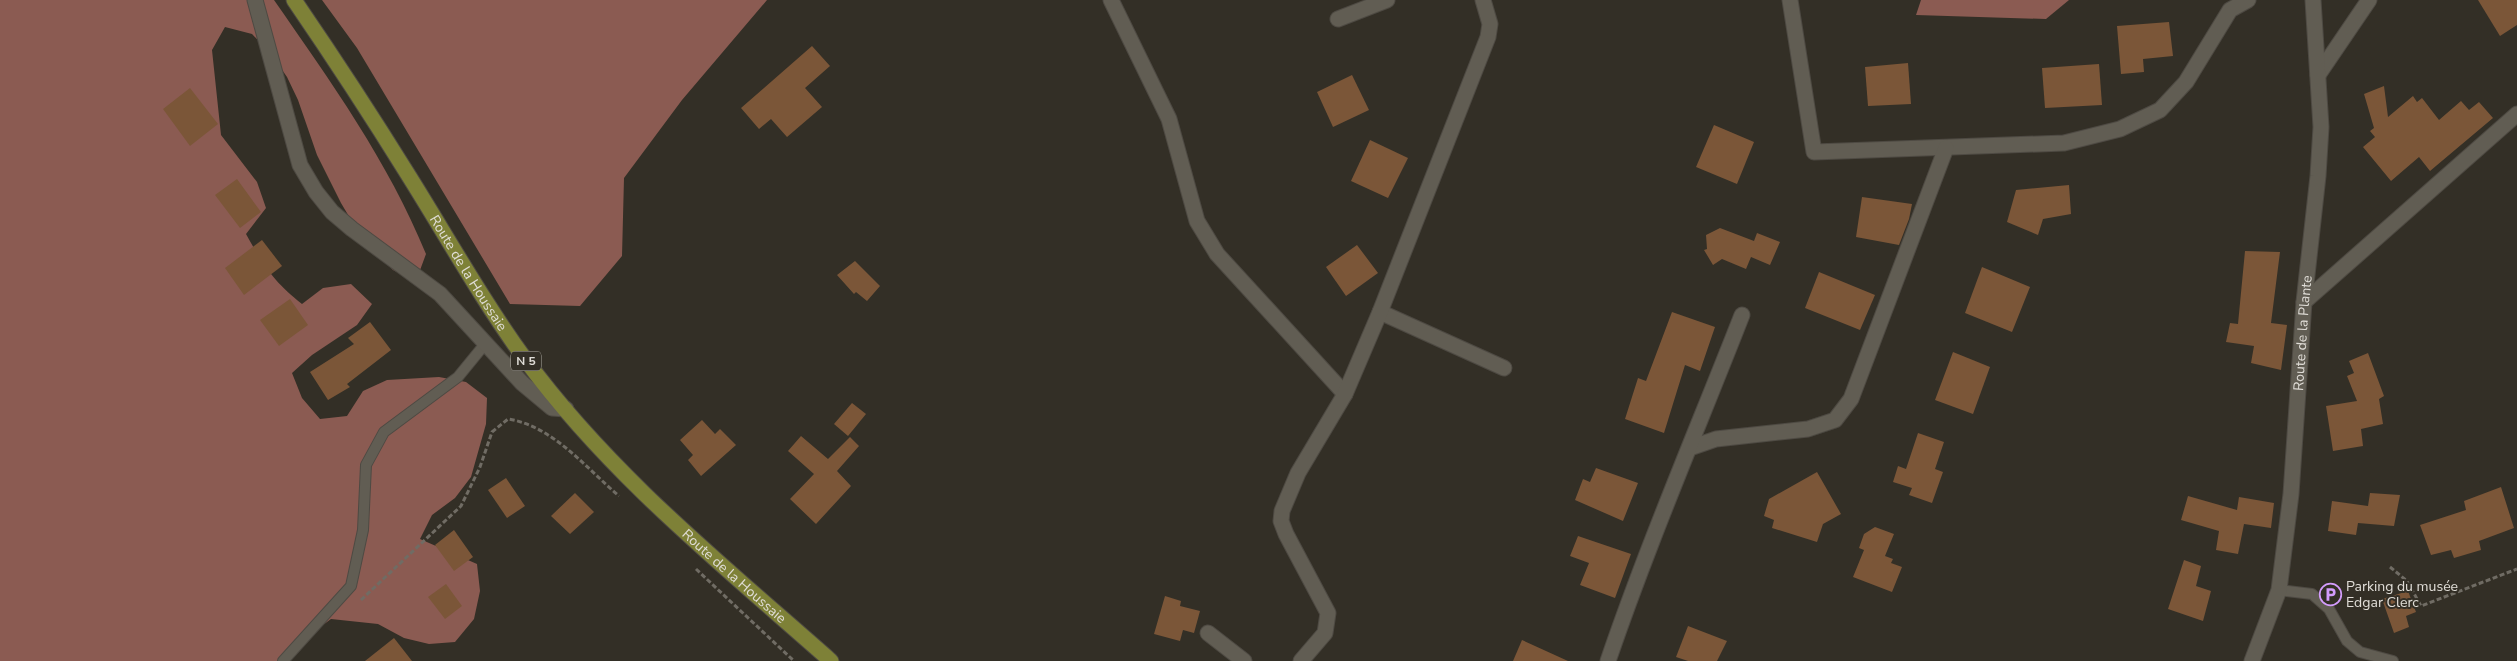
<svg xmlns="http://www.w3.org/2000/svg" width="2517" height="661" font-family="'Nunito Sans',sans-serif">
  <rect width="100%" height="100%" fill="#332f26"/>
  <!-- forest -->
  <g fill="#8b5b52">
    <path d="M 0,0 L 274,0 C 331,82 388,161 426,254 L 416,281 L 393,270 L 357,230 L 341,203 L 317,155 L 298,100 L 287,77 L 271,54 L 252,34 L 225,27 L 212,50 L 221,135 L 257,182 L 266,208 L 246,234 C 264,266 273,281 302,304 L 323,288 L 351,284 L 372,304 L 357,325 L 312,355 L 292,373 L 302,398 L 320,419 L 347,416 L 363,391 L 387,380 L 439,377 L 466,382 L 487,398 L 486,424 L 471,477 L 455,498 L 432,515 L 420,539 L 477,564 L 480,591 L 474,619 L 455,642 L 429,644 L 404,638 L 378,624 L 331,619 L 308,636 L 285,661 L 0,661 Z"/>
    <polygon points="322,0 767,0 682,100 624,178 622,256 580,306 510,304 357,48"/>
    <polygon points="1921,0 2069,0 2046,19 1916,15"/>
  </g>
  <!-- building -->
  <g fill="#7b5638">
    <polygon points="2478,0 2517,0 2517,25 2500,36"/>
    <polygon points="2169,22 2173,56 2143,59 2144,72 2121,74 2117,26"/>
    <polygon points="812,46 830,66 805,88 822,107 787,137 771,119 759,129 741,108"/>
    <polygon points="1908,63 1911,104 1868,106 1865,67"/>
    <polygon points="2099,64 2102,105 2045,108 2042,68"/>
    <polygon points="1352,75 1369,110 1333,127 1317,92"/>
    <polygon points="2384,86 2388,117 2413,96 2417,102 2422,98 2439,120 2461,101 2469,110 2479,102 2493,118 2430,171 2419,157 2391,181 2363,147 2375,137 2370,131 2374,128 2364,94"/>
    <polygon points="190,88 218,124 190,146 163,109"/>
    <polygon points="1714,125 1754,142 1737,184 1696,167"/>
    <polygon points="1370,140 1408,158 1388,198 1351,181"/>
    <polygon points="237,179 261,212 240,228 215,195"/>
    <polygon points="2069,185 2071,214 2043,219 2038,235 2007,222 2016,190"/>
    <polygon points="1862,197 1912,204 1909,219 1899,245 1856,237"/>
    <polygon points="1720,228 1754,241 1757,233 1780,242 1770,265 1751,257 1746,269 1722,259 1713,265 1704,250 1707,249 1706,235"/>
    <polygon points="262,240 282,266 244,295 225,268"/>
    <polygon points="1357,245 1378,273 1346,296 1326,267"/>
    <polygon points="2245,251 2280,252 2271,323 2287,325 2281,370 2251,363 2254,346 2226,342 2230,323 2238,324"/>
    <polygon points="855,261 880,286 867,301 856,292 854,294 837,275"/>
    <polygon points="1982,267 2030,287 2012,332 1965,313"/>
    <polygon points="1819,272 1875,295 1860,330 1805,308"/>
    <polygon points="290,299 308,325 279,346 260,320"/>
    <polygon points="1672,312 1715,327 1700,371 1685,365 1664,433 1625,419 1638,378 1646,381"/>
    <polygon points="370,322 391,350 347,384 350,387 328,400 310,372 354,344 348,338"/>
    <polygon points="1953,352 1990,367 1973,414 1935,400"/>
    <polygon points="2368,353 2384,396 2379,399 2383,424 2361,429 2363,446 2333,451 2326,406 2357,401 2347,376 2354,373 2349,361"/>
    <polygon points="852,403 866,414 848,436 834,424"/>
    <polygon points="702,420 715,434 720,429 736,445 701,476 688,460 693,455 680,440"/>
    <polygon points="1918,433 1944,442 1935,469 1943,472 1932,503 1909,495 1912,488 1893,482 1898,466 1906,469"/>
    <polygon points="801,436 828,459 850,437 859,446 837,471 851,486 816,524 790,499 814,474 788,451"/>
    <polygon points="1596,468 1638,483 1623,521 1575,500 1583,479 1590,482"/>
    <polygon points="1817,472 1841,514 1823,524 1817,542 1772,528 1774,520 1764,516 1769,499"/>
    <polygon points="506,478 525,506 507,518 488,490"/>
    <polygon points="2501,487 2514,528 2479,541 2481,550 2454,558 2451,550 2431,555 2420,525 2466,510 2464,501"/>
    <polygon points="575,493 594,512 570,534 551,516"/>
    <polygon points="2370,493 2400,495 2394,526 2358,523 2356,535 2328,531 2332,501 2368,506"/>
    <polygon points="2188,496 2237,510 2239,497 2274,503 2271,528 2244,524 2238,554 2216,550 2219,531 2181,520"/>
    <polygon points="1875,527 1894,534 1885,556 1893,559 1891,563 1902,567 1892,592 1853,577 1864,550 1859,548 1864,534"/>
    <polygon points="454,530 473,557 454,571 435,545"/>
    <polygon points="1578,536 1631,554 1615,598 1580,585 1589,563 1570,556"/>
    <polygon points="2184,560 2201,566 2196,586 2211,591 2203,621 2168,609"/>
    <polygon points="446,584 462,606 445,619 428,597"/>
    <polygon points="2408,591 2416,612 2406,616 2409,627 2394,633 2382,599"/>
    <polygon points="1165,596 1181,601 1180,606 1200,611 1194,633 1183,630 1180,641 1154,634"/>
    <polygon points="1688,626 1727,641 1717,661 1688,661 1676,657"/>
    <polygon points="394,638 412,661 365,661"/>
    <polygon points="1522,640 1568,661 1513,661"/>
  </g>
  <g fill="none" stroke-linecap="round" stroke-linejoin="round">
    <defs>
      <g id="lane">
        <polyline points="2279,590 2312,594 2329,609 2347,641 2360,652 2393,661"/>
        <polyline points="283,661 351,586 363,530 366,465 384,432 458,377 485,344"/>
      </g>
      <g id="street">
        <polyline points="255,0 300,165 316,192 332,212 352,229 440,294 522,383 552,408 566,409"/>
        <polyline points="1111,0 1169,119 1197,221 1217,254 1345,394"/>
        <polyline points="1790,0 1814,152 2064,143 2120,129 2160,110 2186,82 2230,10 2248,0"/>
        <polyline points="1338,19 1387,0"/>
        <polyline points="2318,75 2369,0"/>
        <polyline points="2304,302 2517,114"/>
        <polyline points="1380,312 1504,368"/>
        <polyline points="1690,448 1716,439 1808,429 1835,420 1851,399 1946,148"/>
        <polyline points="1208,633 1244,661"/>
        <polyline points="1301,661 1325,633 1328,613 1286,534 1281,521 1282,511 1298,473 1345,394 1380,312 1488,37 1490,24 1483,0"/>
        <path d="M 1608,661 C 1648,544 1697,430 1742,315"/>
      </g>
      <g id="secondary">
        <path id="s1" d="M 2252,661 L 2279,590 L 2291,494 L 2304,302 L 2318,176 L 2321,127 L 2313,0"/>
      </g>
      <g id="primary">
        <path id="s2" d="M 294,0 C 333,57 371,115 407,173 C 446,235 482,300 525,359 C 610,475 725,567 831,661"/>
      </g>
    </defs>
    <!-- lane casing -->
    <use href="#lane" stroke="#4e4a43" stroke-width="12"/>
    <!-- street casing -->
    <use href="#street" stroke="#4e4a43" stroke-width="17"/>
    <!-- secondary casing -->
    <use href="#secondary" stroke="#4e4a43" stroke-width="17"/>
    <!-- primary casing -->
    <use href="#primary" stroke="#4e4a43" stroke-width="17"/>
    <!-- path -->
    <g stroke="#706c64" stroke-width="3" stroke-dasharray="5 2.5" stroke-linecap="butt">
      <polyline points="2390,567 2407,581 2421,606 2517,569"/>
      <polyline points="696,569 794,661"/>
      <path d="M 361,600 L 461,506 L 480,467 L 492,432 L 508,419 C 553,426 586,468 619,496"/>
    </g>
    <!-- lane -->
    <use href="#lane" stroke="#615d53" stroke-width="10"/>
    <!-- street -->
    <use href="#street" stroke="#615d53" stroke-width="15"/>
    <!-- secondary -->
    <use href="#secondary" stroke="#615d53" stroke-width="15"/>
    <!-- primary -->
    <use href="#primary" stroke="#7e8137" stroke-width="15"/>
  </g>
  <!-- icons -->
  <defs>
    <symbol id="parking-ring" viewBox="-11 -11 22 22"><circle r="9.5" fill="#332f26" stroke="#d39cfc" stroke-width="1.5"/><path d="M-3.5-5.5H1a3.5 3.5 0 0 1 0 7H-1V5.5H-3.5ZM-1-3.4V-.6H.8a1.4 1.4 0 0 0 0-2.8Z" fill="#d39cfc"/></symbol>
  </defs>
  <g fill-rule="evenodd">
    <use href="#parking-ring" x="2318" y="582" width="25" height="25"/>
  </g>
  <g text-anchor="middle" stroke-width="4" stroke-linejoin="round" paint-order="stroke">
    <!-- shield labels -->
    <rect fill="#332f26" stroke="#aca9a2" stroke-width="1" x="511" y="351.5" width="30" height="19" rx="4"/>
    <g font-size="12" font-weight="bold" fill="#e0ddd7">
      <text x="526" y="365">N 5</text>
    </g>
    <!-- street labels -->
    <g font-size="14" fill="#e0ddd7" stroke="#332f26">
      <text dy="5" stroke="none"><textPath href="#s2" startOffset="324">Route de la Houssaie</textPath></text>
      <text dy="5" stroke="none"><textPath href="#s1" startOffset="334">Route de la Plante</textPath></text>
      <text dy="5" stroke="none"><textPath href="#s2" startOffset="729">Route de la Houssaie</textPath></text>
    </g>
    <!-- poi labels -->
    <g font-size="14" fill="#e0ddd7" stroke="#332f26" text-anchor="start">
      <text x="2346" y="591">Parking du musée<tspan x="2346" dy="16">Edgar Clerc</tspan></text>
    </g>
  </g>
</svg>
